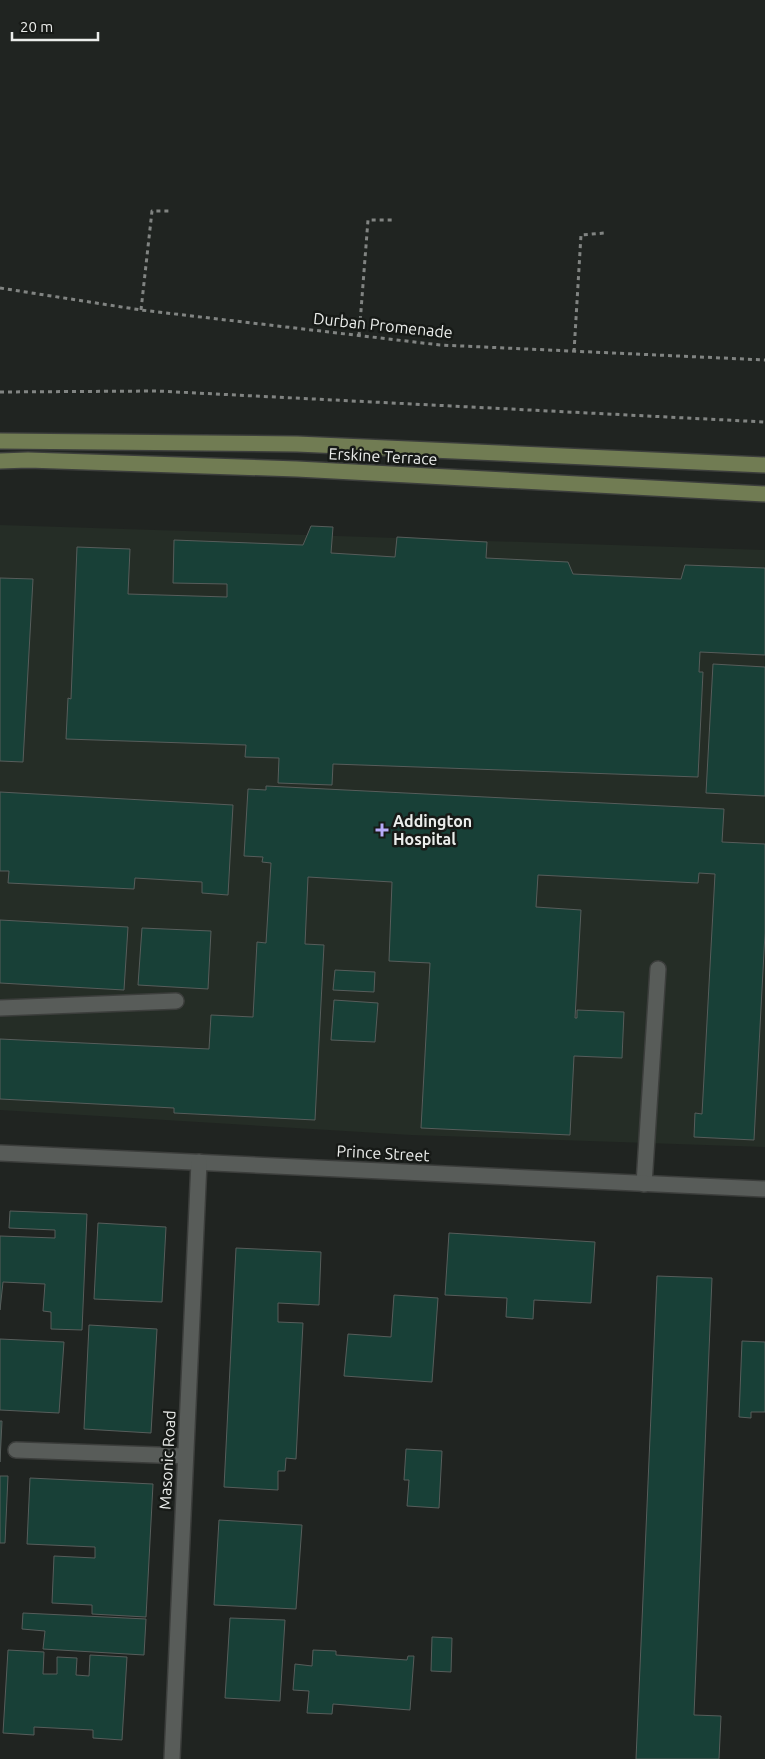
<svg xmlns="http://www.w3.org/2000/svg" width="765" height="1759" font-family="Ubuntu,sans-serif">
  <rect width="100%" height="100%" fill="#202421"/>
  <!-- built -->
  <polygon fill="#252d26" points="0,525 765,550 765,1147 411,1135 0,1110"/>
  <!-- building -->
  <g fill="#184037" stroke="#575d5b">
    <polygon points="311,526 333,527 331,553 395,557 397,537 487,542 486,558 568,562 573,574 681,579 685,565 765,568 765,655 700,652 699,672 703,672 698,777 333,764 332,785 278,783 279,758 245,757 246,745 66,739 68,698 71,699 77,547 130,549 128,594 227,597 227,584 173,583 174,540 303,545"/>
    <polygon points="0,578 33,579 23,762 0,761"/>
    <polygon points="713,664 765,667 765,796 706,793"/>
    <polygon points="266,786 724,809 722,842 765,844 765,933 754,1140 694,1137 695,1113 702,1114 715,874 699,873 698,883 538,875 536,907 581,910 575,1018 577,1018 577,1010 624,1012 622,1058 574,1056 570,1135 421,1128 430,963 389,961 392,882 308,877 305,944 324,945 315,1120 174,1113 174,1108 0,1099 0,1039 209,1049 211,1015 253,1017 257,942 266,943 271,863 262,862 263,857 244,856 248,789 266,790"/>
    <polygon points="0,792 233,805 228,895 202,893 202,882 135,878 134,889 8,883 9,871 0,871"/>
    <polygon points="0,920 128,927 124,990 0,983"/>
    <polygon points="142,928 211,931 208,989 138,985"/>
    <polygon points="335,970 375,972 374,992 333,990"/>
    <polygon points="334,1000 378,1003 375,1042 331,1040"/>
    <polygon points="10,1211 87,1214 82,1330 51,1329 51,1312 43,1311 45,1284 3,1282 0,1310 0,1236 55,1238 55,1230 9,1228"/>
    <polygon points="98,1223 166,1227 162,1302 94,1299"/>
    <polygon points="449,1233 595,1242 591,1303 534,1300 533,1319 506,1317 507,1298 445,1295"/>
    <polygon points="236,1248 321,1252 319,1305 278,1303 278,1322 303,1323 296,1459 286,1458 285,1471 278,1471 278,1490 224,1487"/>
    <polygon points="657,1276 712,1278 694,1715 721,1716 719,1759 636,1759"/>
    <polygon points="394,1295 438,1298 432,1382 344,1376 348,1334 391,1337"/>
    <polygon points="89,1325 157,1329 151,1433 84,1429"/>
    <polygon points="0,1339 64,1342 59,1413 0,1410"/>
    <polygon points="742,1341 765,1342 765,1412 751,1412 751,1418 739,1417"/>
    <polygon points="0,1421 2,1421 0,1462"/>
    <polygon points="406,1449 442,1451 439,1508 407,1506 409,1480 404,1480"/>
    <polygon points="0,1476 8,1476 5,1543 0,1543"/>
    <polygon points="30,1478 153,1484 146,1617 92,1614 92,1605 52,1603 54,1556 95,1558 95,1547 27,1544"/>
    <polygon points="219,1520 302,1525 296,1609 214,1605"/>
    <polygon points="23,1613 146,1619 144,1655 43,1649 45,1631 22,1629"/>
    <polygon points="230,1618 285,1620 280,1701 225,1698"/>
    <polygon points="432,1637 452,1638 451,1672 431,1671"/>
    <polygon points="8,1650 44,1652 43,1674 57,1674 57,1657 77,1658 76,1675 89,1676 90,1655 127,1657 122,1740 93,1738 93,1730 34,1727 34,1735 3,1733"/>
    <polygon points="313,1650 336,1651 336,1655 407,1660 408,1656 414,1656 410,1710 333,1704 332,1714 307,1713 309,1691 293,1690 295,1664 312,1666"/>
  </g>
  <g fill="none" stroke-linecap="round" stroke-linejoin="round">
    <defs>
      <g id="lane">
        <polyline points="0,1008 176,1001"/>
        <polyline points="644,1184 658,969"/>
        <polyline points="16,1450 185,1456"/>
      </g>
      <g id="street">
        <polyline points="0,1153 765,1189"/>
        <polyline points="172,1759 199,1162"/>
      </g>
      <g id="secondary">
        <polyline points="0,441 297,444 765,465"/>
        <polyline points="0,461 28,460 297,469 765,494"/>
      </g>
    </defs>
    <!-- lane casing -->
    <use href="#lane" stroke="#3c3e3c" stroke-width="18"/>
    <!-- street casing -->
    <use href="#street" stroke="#3c3e3c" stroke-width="18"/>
    <!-- secondary casing -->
    <use href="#secondary" stroke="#3c3e3c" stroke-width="18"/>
    <!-- path -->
    <g stroke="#818482" stroke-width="3" stroke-dasharray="4 4" stroke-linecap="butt">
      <polyline points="0,288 141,310 440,345 765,360"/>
      <polyline points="141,310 152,211 169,211"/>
      <polyline points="359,336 368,220 394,220"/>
      <polyline points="574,352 581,235 605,233"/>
      <polyline points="0,392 157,391 765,422"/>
    </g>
    <!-- lane -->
    <use href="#lane" stroke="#585c59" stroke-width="15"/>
    <!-- street -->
    <use href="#street" stroke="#585c59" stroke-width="15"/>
    <!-- secondary -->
    <use href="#secondary" stroke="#717c53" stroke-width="15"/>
  </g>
  <!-- markers -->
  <path fill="#b7abf8" stroke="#171a17" stroke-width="2" d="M379.5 822.5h5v5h5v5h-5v5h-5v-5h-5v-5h5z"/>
  <g text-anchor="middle" stroke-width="5" stroke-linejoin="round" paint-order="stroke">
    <!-- street labels -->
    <g font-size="16" fill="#ebedeb" stroke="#171a17">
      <text transform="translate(383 325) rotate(6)" y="6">Durban Promenade</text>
      <text transform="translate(383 456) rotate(3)" y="6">Erskine Terrace</text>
      <text transform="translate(383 1153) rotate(3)" y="6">Prince Street</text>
      <text transform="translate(167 1460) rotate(-87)" y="6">Masonic Road</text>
    </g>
    <!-- poi labels -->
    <g font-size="16" font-weight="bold" fill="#ebedeb" stroke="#171a17" text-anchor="start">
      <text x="393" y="827">Addington<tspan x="393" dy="18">Hospital</tspan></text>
    </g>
  </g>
  <!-- scale -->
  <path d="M12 32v8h86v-8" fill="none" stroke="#ebedeb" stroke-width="2.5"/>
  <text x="20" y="32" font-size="15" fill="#ebedeb" stroke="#171a17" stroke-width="4" paint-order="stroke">20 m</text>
</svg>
